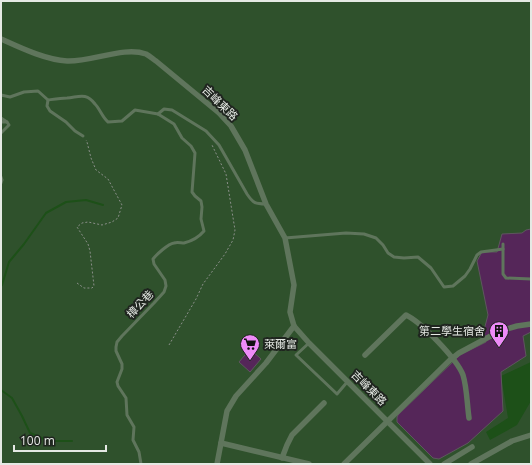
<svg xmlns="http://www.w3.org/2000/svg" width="532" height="465" font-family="'Open Sans','Noto Sans TC',sans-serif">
  <rect width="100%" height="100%" fill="#1f251f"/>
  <!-- green -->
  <rect fill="#2f512c" x="1" y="1" width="530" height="463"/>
  <!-- water -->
  <polygon fill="#1d5018" points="531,362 531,401 517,425 490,440 486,432 508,418 501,376"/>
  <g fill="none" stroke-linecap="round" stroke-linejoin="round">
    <!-- stream -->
    <g stroke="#1d5018" stroke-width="2">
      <polyline points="1,286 2,285 9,262 24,244 46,213 66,202 86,200 103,205"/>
      <polyline points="1,390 12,398 22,416 30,433 49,441 72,441"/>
    </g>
  </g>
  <!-- building -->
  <g fill="#552659" stroke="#5e575e">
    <polygon points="531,229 531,332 523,336 526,356 501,372 503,411 468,443 439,459 433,458 397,422 397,417 398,415 460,355 486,342 483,334 488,315 477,261 482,252 497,252 502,234 522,233 526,230"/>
    <polygon points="250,349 261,359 250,372 239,362"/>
  </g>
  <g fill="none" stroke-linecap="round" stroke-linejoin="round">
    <!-- path -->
    <g stroke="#8a8f89" stroke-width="1" stroke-dasharray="2 2" stroke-linecap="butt">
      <polyline points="77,283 84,288 92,288 94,286 90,251 88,244 77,227 82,223 88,222 102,225 112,222 118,218 122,205 108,179 96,170 91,158 87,142 86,140"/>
      <polyline points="169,345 196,299 203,284 225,254 233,240 235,230 226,174 212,145"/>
    </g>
    <!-- service -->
    <g stroke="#5f755c" stroke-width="3">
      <path d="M 1,95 L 10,97 L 24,92 L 38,91 L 48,100 C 55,99 61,98 67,98 C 79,97 86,92 95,104 C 100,109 102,117 108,122 L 122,121 L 135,110 L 158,114 L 174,124 L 182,138 L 191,146 L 195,153 L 192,192 L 195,196 L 201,201 L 202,207 L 201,219 L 204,231 C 199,237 192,241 184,243 C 181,243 177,242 174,243 C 168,244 157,254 153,259 L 154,264 L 165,280 L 166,286 L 164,292 L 154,303 L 122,336 L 117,342 L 116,347 L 116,351 L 122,364 L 122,369 L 117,382 L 118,386 L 126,398 L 127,415 L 134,427 L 133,440 L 139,452 L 141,464"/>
      <polyline points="48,100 47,106 50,111 66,122 75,131 83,136"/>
      <path d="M 158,114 L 164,109 L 172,110 L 206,131 L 219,145 L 247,194 C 253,203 255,204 266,204"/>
      <polyline points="1,118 7,122 9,125 1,133"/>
      <polyline points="1,122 7,122"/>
      <polyline points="1,177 2,180 1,183"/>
      <polyline points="285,238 346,233 364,234 376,238 383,245 388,253 394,257 404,258 418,257 431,268 444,287 453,286 465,276 470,269 477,255 481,252 503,249"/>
      <polyline points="503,244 503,274 506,278 531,279"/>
      <polyline points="309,343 296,355 337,394 348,381"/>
    </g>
    <!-- minor -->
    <g stroke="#5f755c" stroke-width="5.5">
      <path d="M 1,39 C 21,48 46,60 67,61 C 92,62 124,46 146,54 C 150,56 153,59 156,61 L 219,113 L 231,126 L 245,150 L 266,204 L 285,238 L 294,285 L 290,312 L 294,326 L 309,343 L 430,464"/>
      <path d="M 365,355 L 406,315 C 421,322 457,359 463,375 C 467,388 467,404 469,418"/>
      <polyline points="221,443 309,464"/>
      <polyline points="282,458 287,445 292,435 324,403"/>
      <polyline points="217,464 227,411 236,396 266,363 294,326"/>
      <polyline points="344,464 450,360 459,353 500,331 517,326 531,324"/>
      <polyline points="444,464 472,447"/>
      <polyline points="471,464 512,441 531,435"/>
    </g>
  </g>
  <!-- icons -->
  <defs>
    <symbol id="building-pin" viewBox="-11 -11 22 30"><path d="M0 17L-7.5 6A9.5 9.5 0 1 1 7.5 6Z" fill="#ee8bf8" stroke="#1f251f"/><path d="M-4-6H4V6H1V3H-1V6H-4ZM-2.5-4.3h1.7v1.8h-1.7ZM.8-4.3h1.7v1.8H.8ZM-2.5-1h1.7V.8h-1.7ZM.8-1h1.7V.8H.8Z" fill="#111"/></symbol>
    <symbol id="supermarket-pin" viewBox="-11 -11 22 30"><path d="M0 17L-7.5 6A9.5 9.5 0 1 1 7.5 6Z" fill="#ee8bf8" stroke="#1f251f"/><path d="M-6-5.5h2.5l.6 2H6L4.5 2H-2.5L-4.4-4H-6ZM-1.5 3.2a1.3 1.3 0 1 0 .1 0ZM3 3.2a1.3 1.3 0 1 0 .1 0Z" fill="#111"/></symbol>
  </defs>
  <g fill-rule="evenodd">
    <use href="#building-pin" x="488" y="320" width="22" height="30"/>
    <use href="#supermarket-pin" x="239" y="333" width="22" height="30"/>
  </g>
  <g text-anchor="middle" stroke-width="4" stroke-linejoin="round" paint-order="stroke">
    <!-- street labels -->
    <g font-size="11" fill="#e5e9e4" stroke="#1f251f">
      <text transform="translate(220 103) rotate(44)" y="4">吉峰東路</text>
      <text transform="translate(140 304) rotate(-47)" y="4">樟公巷</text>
      <text transform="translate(369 388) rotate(45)" y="4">吉峰東路</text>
    </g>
    <!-- poi labels -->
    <g font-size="11" fill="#e5e9e4" stroke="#1f251f" text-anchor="end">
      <text x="485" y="335">第二學生宿舍</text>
      <text x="264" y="348" text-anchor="start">萊爾富</text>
    </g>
  </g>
  <!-- border -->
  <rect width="532" height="465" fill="none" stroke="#e5e9e4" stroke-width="4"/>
  <!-- scale -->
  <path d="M14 445v6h92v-6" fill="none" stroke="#e5e9e4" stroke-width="2"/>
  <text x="20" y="445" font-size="12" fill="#e5e9e4" stroke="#1f251f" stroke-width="3" paint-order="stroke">100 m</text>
</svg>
